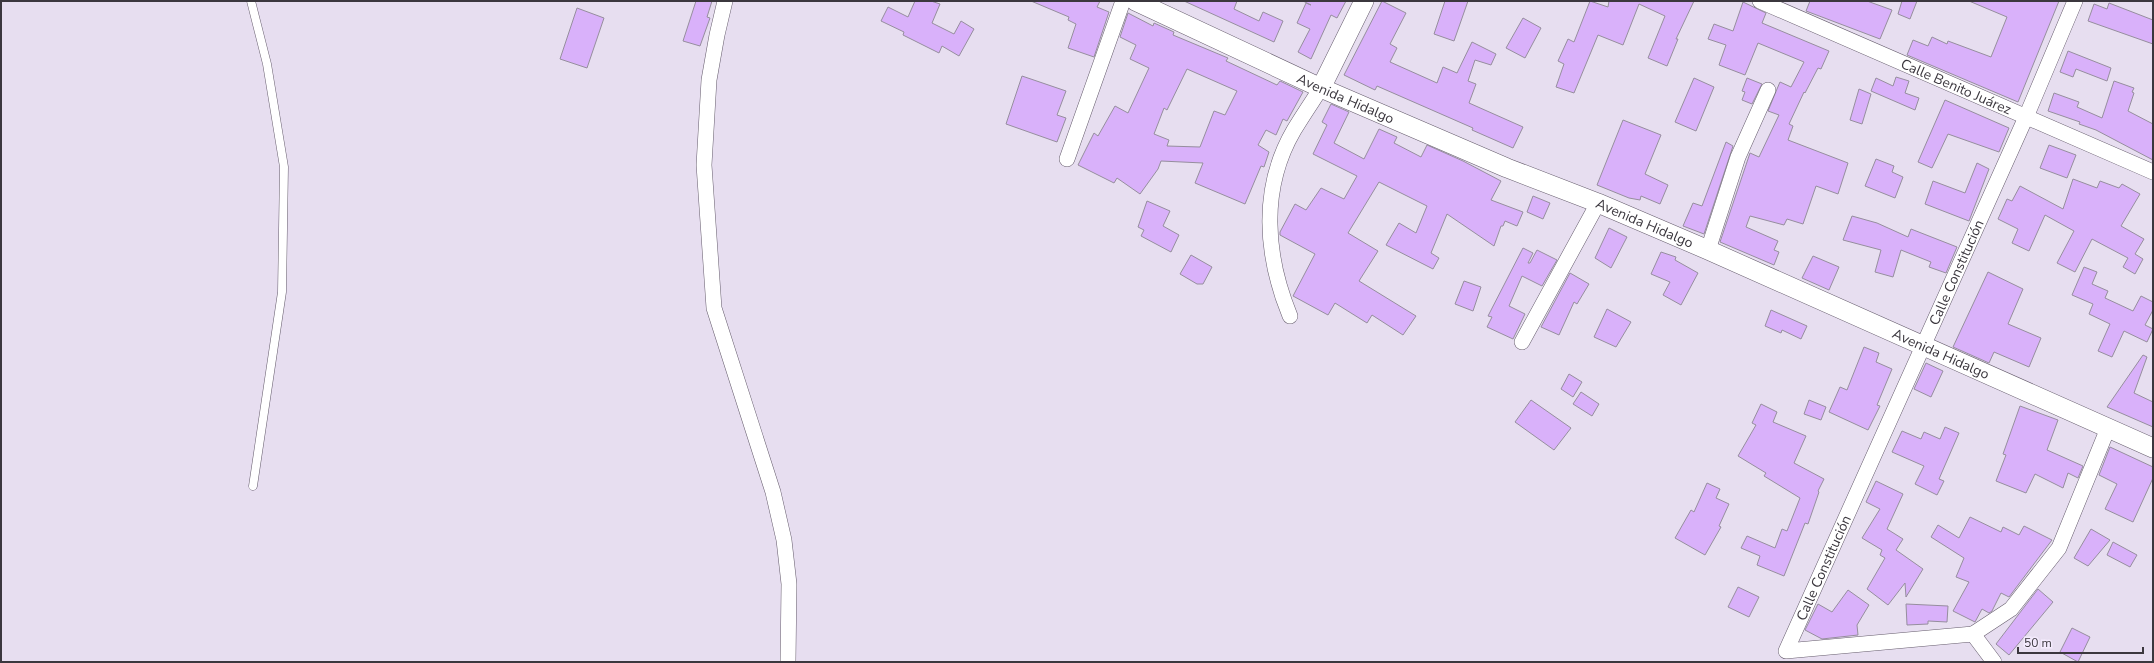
<svg xmlns="http://www.w3.org/2000/svg" width="2154" height="663" font-family="'Nunito Sans',sans-serif">
  <rect width="100%" height="100%" fill="#e7def0"/>
  <!-- building -->
  <g fill="#d9b1fa" stroke="#968e9e" fill-rule="evenodd">
    <polygon points="696,1 712,1 707,17 710,18 700,46 683,41"/>
    <polygon points="915,1 931,1 940,4 932,23 954,34 961,21 974,29 959,56 942,46 939,53 903,35 904,32 881,21 888,7 908,17"/>
    <polygon points="1031,1 1100,1 1097,7 1109,12 1094,57 1068,48 1076,24 1068,20 1069,17"/>
    <polygon points="1184,1 1237,1 1234,9 1259,21 1263,12 1283,21 1274,42"/>
    <polygon points="1303,1 1346,1 1337,18 1331,15 1311,59 1298,52 1310,29 1297,23 1306,3 1311,5"/>
    <polygon points="1382,1 1406,13 1390,44 1397,48 1390,62 1437,83 1443,67 1457,73 1472,42 1496,54 1491,65 1475,60 1468,81 1476,84 1469,103 1523,127 1513,148 1472,130 1473,128 1377,86 1375,90 1344,75"/>
    <polygon points="1445,1 1468,1 1454,41 1434,34"/>
    <polygon points="1590,1 1608,7 1609,1 1694,1 1676,39 1678,39 1667,66 1648,58 1665,16 1639,4 1623,45 1598,35 1574,93 1556,87 1564,64 1558,61 1568,39 1574,42"/>
    <polygon points="1810,1 1867,1 1892,10 1880,39 1806,11"/>
    <polygon points="1902,1 1917,1 1910,19 1898,14"/>
    <polygon points="1969,1 2059,1 2018,102 1907,55 1913,40 1928,46 1932,37 1947,44 1948,41 1991,57 2007,17"/>
    <polygon points="1743,2 1766,13 1762,23 1829,51 1821,69 1818,68 1805,93 1804,92 1789,124 1793,126 1788,140 1848,163 1838,194 1816,186 1803,224 1787,219 1784,225 1750,216 1746,227 1778,241 1774,250 1779,252 1774,265 1720,242 1750,153 1759,157 1779,115 1768,111 1777,89 1780,82 1791,87 1804,62 1758,43 1745,75 1719,65 1726,45 1708,39 1714,24 1733,31"/>
    <polygon points="2109,3 2153,20 2153,44 2088,21 2094,4 2107,9"/>
    <polygon points="577,8 604,18 587,68 560,59"/>
    <path d="M 1128,13 L 1153,26 L 1154,23 L 1174,32 L 1173,35 L 1228,58 L 1226,61 L 1277,85 L 1280,81 L 1303,92 L 1287,121 L 1283,119 L 1276,135 L 1266,130 L 1258,145 L 1269,152 L 1264,167 L 1261,166 L 1245,204 L 1195,183 L 1203,163 L 1161,161 L 1158,169 L 1140,194 L 1117,178 L 1114,183 L 1078,165 L 1094,133 L 1098,136 L 1115,106 L 1128,113 L 1149,68 L 1130,59 L 1136,45 L 1120,37 ZM 1187,69 L 1237,91 L 1225,115 L 1214,111 L 1200,147 L 1167,146 L 1169,140 L 1154,134 L 1164,108 L 1167,110 Z"/>
    <polygon points="1523,18 1541,28 1525,58 1506,48"/>
    <polygon points="2068,51 2111,68 2107,81 2076,69 2073,77 2060,72"/>
    <polygon points="1022,76 1066,91 1057,115 1066,118 1057,142 1006,124"/>
    <polygon points="1896,77 1909,81 1905,93 1919,98 1915,110 1871,91 1876,78 1893,86"/>
    <polygon points="1694,78 1714,87 1696,131 1675,122"/>
    <polygon points="1747,78 1762,84 1752,104 1742,100 1745,92 1742,91"/>
    <polygon points="2114,81 2134,88 2132,92 2134,93 2128,111 2153,124 2153,160 2096,130 2079,124 2080,122 2048,111 2054,93 2079,102 2077,107 2102,118"/>
    <polygon points="1859,89 1871,94 1862,124 1850,120"/>
    <polygon points="1945,100 2009,128 1999,152 1948,134 1932,168 1918,162"/>
    <polygon points="1331,104 1349,112 1334,143 1364,159 1379,129 1397,137 1394,143 1421,157 1427,145 1463,161 1501,181 1491,200 1523,212 1517,226 1505,221 1503,226 1501,226 1494,246 1447,214 1431,253 1439,258 1433,269 1386,245 1399,223 1416,233 1427,206 1379,182 1348,233 1378,251 1359,281 1416,316 1403,335 1372,315 1367,323 1335,303 1328,315 1293,296 1315,254 1280,235 1280,232 1295,204 1306,210 1321,188 1344,199 1357,176 1313,154 1327,125 1322,122"/>
    <polygon points="1623,120 1661,135 1645,174 1668,185 1660,204 1641,196 1640,200 1629,198 1597,185"/>
    <polygon points="1726,142 1733,146 1704,234 1683,226 1693,203 1702,206"/>
    <polygon points="2049,145 2076,155 2067,178 2040,168"/>
    <polygon points="1876,159 1894,166 1892,172 1903,177 1895,198 1865,186"/>
    <polygon points="1977,163 1989,169 1969,221 1925,204 1933,181 1965,193"/>
    <polygon points="2073,179 2097,188 2100,181 2119,188 2122,184 2140,194 2121,226 2144,239 2135,254 2143,259 2135,274 2123,267 2128,258 2092,239 2075,272 2057,263 2074,231 2045,215 2029,251 2012,243 2018,229 1998,219 2007,199 2012,201 2020,186 2063,209"/>
    <polygon points="1533,196 1550,203 1543,219 1527,212"/>
    <polygon points="1147,201 1170,211 1163,226 1179,235 1171,252 1141,236 1144,230 1138,227"/>
    <polygon points="1852,216 1877,223 1908,237 1911,229 1957,247 1946,273 1929,267 1931,262 1901,250 1893,277 1875,272 1881,250 1843,240"/>
    <polygon points="1609,228 1627,237 1611,268 1595,258"/>
    <polygon points="1523,248 1533,253 1528,263 1530,263 1537,250 1557,260 1542,286 1522,276 1509,306 1525,314 1513,339 1487,327 1492,317 1488,316"/>
    <polygon points="1661,252 1676,257 1675,260 1698,273 1681,305 1663,295 1670,282 1651,274"/>
    <polygon points="1191,255 1212,267 1203,284 1197,284 1180,274"/>
    <polygon points="1813,256 1839,267 1829,290 1802,278"/>
    <polygon points="2084,267 2097,272 2092,284 2108,291 2105,298 2133,311 2141,296 2153,302 2153,310 2145,325 2153,329 2147,342 2124,331 2112,357 2098,351 2110,324 2089,314 2093,304 2072,295"/>
    <polygon points="1988,272 2023,289 2008,324 2041,338 2029,367 1994,352 1989,363 1953,347"/>
    <polygon points="1570,273 1589,284 1577,304 1574,302 1559,335 1541,327"/>
    <polygon points="1464,281 1481,287 1473,311 1455,304"/>
    <polygon points="1607,309 1631,322 1616,347 1594,337"/>
    <polygon points="1771,310 1807,326 1801,339 1782,330 1781,333 1765,326"/>
    <polygon points="1864,347 1879,353 1876,362 1892,369 1877,405 1880,406 1868,430 1829,412 1840,387 1847,390"/>
    <polygon points="2143,355 2147,357 2134,393 2153,402 2153,427 2107,407"/>
    <polygon points="1926,363 1943,371 1931,397 1914,389"/>
    <polygon points="1569,374 1582,382 1573,397 1561,389"/>
    <polygon points="1581,392 1599,404 1592,416 1573,404"/>
    <polygon points="1531,400 1571,428 1554,450 1515,422"/>
    <polygon points="1809,400 1826,407 1821,420 1804,414"/>
    <polygon points="1761,404 1777,412 1773,422 1806,436 1794,463 1824,479 1818,491 1819,492 1808,524 1805,523 1784,576 1757,565 1760,556 1741,548 1747,536 1775,548 1782,529 1787,531 1800,498 1764,476 1766,473 1738,456 1756,425 1752,423"/>
    <polygon points="2020,406 2058,420 2047,450 2083,466 2078,478 2068,473 2063,488 2035,474 2026,493 1996,481 2006,455 2003,454"/>
    <polygon points="1945,427 1959,433 1939,479 1944,481 1937,495 1915,484 1924,466 1892,452 1902,431 1921,439 1924,432 1940,439"/>
    <polygon points="2110,447 2153,467 2153,478 2133,522 2105,509 2117,484 2099,475"/>
    <polygon points="1876,481 1903,494 1887,529 1903,539 1896,550 1923,569 1906,597 1905,583 1888,605 1867,589 1885,558 1880,555 1882,550 1862,538 1880,509 1866,502"/>
    <polygon points="1707,483 1720,489 1716,498 1729,504 1719,526 1721,527 1705,555 1675,538 1691,510 1694,512"/>
    <polygon points="1970,517 2001,532 2003,527 2019,535 2024,526 2052,540 2009,597 2001,593 1992,611 1989,613 1982,609 1975,622 1953,611 1969,582 1956,577 1964,558 1931,537 1938,525 1959,538"/>
    <polygon points="2091,529 2110,540 2088,566 2074,558"/>
    <polygon points="2113,542 2137,555 2130,567 2107,555"/>
    <polygon points="1738,587 1759,597 1749,617 1728,607"/>
    <polygon points="2038,589 2053,602 2009,655 1996,644"/>
    <polygon points="1848,590 1869,605 1857,625 1858,635 1822,639 1805,630 1818,604 1832,612"/>
    <polygon points="1906,604 1948,606 1947,622 1928,621 1928,624 1907,625"/>
    <polygon points="2072,628 2090,637 2078,662 2060,652"/>
  </g>
  <g fill="none" stroke-linecap="round" stroke-linejoin="round">
    <defs>
      <polyline id="service" points="251,1 267,64 284,167 282,292 253,486"/>
      <g id="minor">
        <polyline points="725,1 717,35 709,80 704,165 714,308 773,492 784,540 789,584 788,662"/>
        <path id="s1" d="M 1760,1 L 2153,172"/>
        <polyline points="1067,159 1123,1"/>
        <polyline points="1708,250 1738,157 1768,90"/>
        <path d="M 1290,316 C 1265,255 1260,188 1294,130 C 1303,115 1312,102 1321,88"/>
        <polyline points="1522,342 1598,203"/>
        <polyline points="1973,634 2011,609 2059,548 2108,428"/>
        <path id="s2" d="M 1994,662 L 1973,634 L 1786,651 L 2026,117 L 2075,1"/>
      </g>
      <g id="tertiary">
        <path id="s3" d="M 1135,1 L 1321,88 L 1507,168 L 1598,203 L 1708,250 L 2153,448"/>
        <polyline points="1321,88 1364,1"/>
      </g>
    </defs>
    <!-- service casing -->
    <use href="#service" stroke="#665d6d" stroke-width="9"/>
    <!-- minor casing -->
    <use href="#minor" stroke="#665d6d" stroke-width="16"/>
    <!-- tertiary casing -->
    <use href="#tertiary" stroke="#665d6d" stroke-width="20"/>
    <!-- service -->
    <use href="#service" stroke="#fff" stroke-width="8"/>
    <!-- minor -->
    <use href="#minor" stroke="#fff" stroke-width="15"/>
    <!-- tertiary -->
    <use href="#tertiary" stroke="#fff" stroke-width="19"/>
  </g>
  <g text-anchor="middle" stroke-width="3.5" stroke-linejoin="round" paint-order="stroke">
    <!-- street labels -->
    <g font-size="14" fill="#3b373e" stroke="#f4ebfd">
      <text dy="5" stroke="none"><textPath href="#s1" startOffset="214">Calle Benito Juárez</textPath></text>
      <text dy="5" stroke="none"><textPath href="#s3" startOffset="232">Avenida Hidalgo</textPath></text>
      <text dy="5" stroke="none"><textPath href="#s3" startOffset="556">Avenida Hidalgo</textPath></text>
      <text dy="5" stroke="none"><textPath href="#s2" startOffset="638">Calle Constitución</textPath></text>
      <text dy="5" stroke="none"><textPath href="#s3" startOffset="880">Avenida Hidalgo</textPath></text>
      <text dy="5" stroke="none"><textPath href="#s2" startOffset="314">Calle Constitución</textPath></text>
    </g>
  </g>
  <!-- border -->
  <rect width="2154" height="663" fill="none" stroke="#3b373e" stroke-width="4"/>
  <!-- scale -->
  <path d="M2018 647v6h125v-6" fill="none" stroke="#3b373e" stroke-width="2"/>
  <text x="2024" y="647" font-size="12" fill="#3b373e" stroke="#f4ebfd" stroke-width="3" paint-order="stroke">50 m</text>
</svg>
